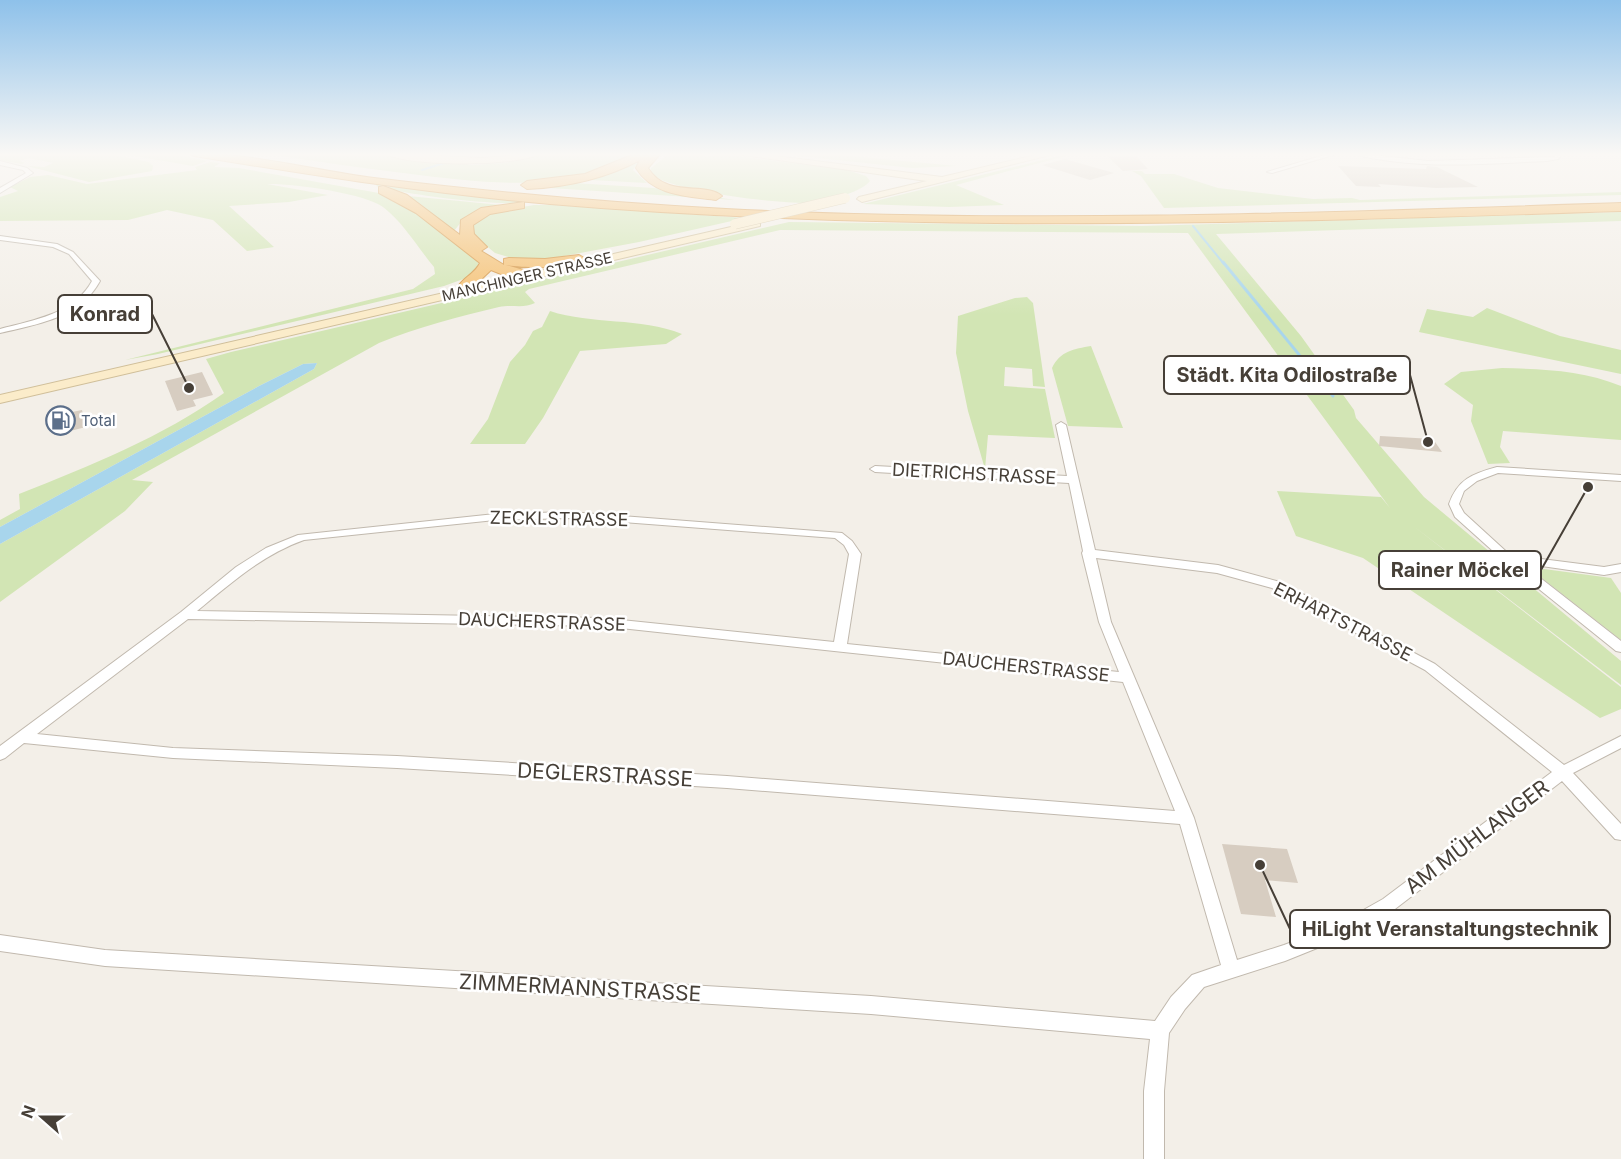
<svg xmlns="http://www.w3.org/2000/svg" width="1621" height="1159" font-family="Inter,sans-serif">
  <rect width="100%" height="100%" fill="#f3efe8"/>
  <!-- green -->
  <g fill="#d2e5b4">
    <polygon points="0,153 105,153 149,162 153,166 152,171 89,182 27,166 44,167 53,163 29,158 19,161 25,163 21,164 0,160"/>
    <polygon points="117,153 170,153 207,161 193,166"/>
    <path d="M 262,153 L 373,153 L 472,165 L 505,163 L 545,153 L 638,153 C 571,195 485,183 411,174 C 361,168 312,161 262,153 Z"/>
    <polygon points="651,153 639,161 633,170 647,183 591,180 621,170"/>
    <path d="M 670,153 L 708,153 L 703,157 L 721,154 L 847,170 L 866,176 L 870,181 C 861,193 821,203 806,203 C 775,203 673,192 651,174 L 651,168 Z"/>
    <polygon points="772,153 843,153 840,155 957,166 912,168"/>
    <polygon points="1071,153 1077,153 956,185 1004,205 949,207 863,204"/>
    <path d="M 210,162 L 220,163 L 214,167 L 239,168 L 390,195 L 416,209 L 476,258 L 479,265 L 469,277 L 444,286 L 158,354 L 125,360 L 413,289 L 435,274 L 434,267 C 418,248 403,222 383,207 C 364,193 291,183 267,184 L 328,195 L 289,202 L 229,206 L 274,247 L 247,251 L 213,220 L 167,210 L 128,220 L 0,221 L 0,197 L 18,191 L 10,187 L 30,177 L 48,175 L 87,184 L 197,170 L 195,167 Z"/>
    <polygon points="1132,171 1142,171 1145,174 1174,174 1218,188 1313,199 1352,198 1360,200 1621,192 1621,195 1164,208 1141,176"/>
    <polygon points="574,183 654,188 735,200 535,187"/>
    <path d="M 376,186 L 377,185 L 532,202 C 500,207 408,195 376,186 Z"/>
    <polygon points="407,196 408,196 501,205 466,216 454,231"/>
    <polygon points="534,205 556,205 745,218 639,242 548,259 522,261 495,253 471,233 471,223 483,214"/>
    <path d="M 1621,212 L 1621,221 L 1216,234 L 1301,336 L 1354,410 L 1356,418 L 1424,497 L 1621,661 L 1621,685 L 1412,525 L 1621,687 L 1621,709 L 1600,718 L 1363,558 L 1296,536 L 1277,491 L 1381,497 L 1390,508 L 1188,233 L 780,230 L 529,289 L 525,292 L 535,303 C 523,309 512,304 499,307 C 458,317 418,327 379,343 L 132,480 L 153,482 L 125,511 L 0,602 L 0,544 L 314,369 L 317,363 L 303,364 L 259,386 L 0,527 L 0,520 L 20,509 L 19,494 C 90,466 162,437 224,393 L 206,359 L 231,352 L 789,222 L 1142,226 Z"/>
    <polygon points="1027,297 1033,303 1045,387 1033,386 1032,369 1005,367 1004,386 1045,389 1055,438 988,435 985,469 968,411 956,353 958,316 1015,298"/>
    <polygon points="1487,308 1560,336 1621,350 1621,374 1419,332 1427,309 1473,317"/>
    <path d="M 550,311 C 592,325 640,317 682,334 L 666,344 L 580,351 L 543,418 L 525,444 L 470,444 L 488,419 L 510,362 L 525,345 L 533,331 L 542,327 Z"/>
    <path d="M 1091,346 L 1123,428 L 1068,426 L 1052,368 C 1060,351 1074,349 1091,346 Z"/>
    <path d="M 1502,368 C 1543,369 1583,370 1621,386 L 1621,440 L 1503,431 L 1500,447 L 1510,463 L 1488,464 L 1471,421 L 1473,405 L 1444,384 L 1461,372 Z"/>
    <polygon points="1544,569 1611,578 1621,593 1621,640 1534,572"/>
  </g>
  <!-- water -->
  <polygon fill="#a8d5ec" points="317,363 314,369 0,544 0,527 259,386 303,364"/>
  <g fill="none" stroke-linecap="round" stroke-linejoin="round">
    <!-- stream-far1 -->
    <g stroke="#a8d5ec" stroke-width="2">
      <polyline points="422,170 444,163"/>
      <polyline points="1193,226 1224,264"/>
    </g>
    <!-- stream -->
    <polyline stroke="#a8d5ec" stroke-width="3" points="1223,262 1333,396"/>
  </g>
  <!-- building -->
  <g fill="#d7cdc1">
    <polygon points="1104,153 1133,153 1148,169 1123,171"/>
    <polygon points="1065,159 1114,173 1090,180 1042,165"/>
    <polygon points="1338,166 1426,169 1427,166 1437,167 1478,187 1436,188 1378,184 1381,187 1356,186"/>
    <polygon points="202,372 213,395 193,400 196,406 177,411 165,381"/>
    <polygon points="82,410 86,427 66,432 62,414"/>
    <polygon points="1380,436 1433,439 1442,452 1379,446"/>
    <polygon points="1222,844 1287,849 1298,883 1265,880 1276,917 1241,914"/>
  </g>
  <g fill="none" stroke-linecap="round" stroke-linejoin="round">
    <defs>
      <g id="street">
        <polygon points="1331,153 1340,153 1272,173 1267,172"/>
        <path d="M 1354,153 L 1428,161 L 1547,157 L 1554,157 L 1557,153 L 1563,153 L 1558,159 L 1547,161 C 1495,163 1442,168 1390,161 C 1378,159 1364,158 1354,153 Z"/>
        <polygon points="0,161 27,168 33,173 0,193 0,188 26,173 23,170 0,165"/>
        <path d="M 0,236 L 57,244 L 73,252 L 100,281 C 80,318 38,324 0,333 L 0,329 C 34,320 74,314 92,281 L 69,254 L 53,247 L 0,240 Z"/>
        <path d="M 1061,422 L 1066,425 L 1095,550 L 1218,565 L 1280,582 L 1435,664 L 1564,765 L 1621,736 L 1621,748 L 1573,773 L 1621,824 L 1621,840 L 1615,839 L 1562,781 L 1395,909 L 1347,936 L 1285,961 L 1204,987 L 1185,1009 L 1169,1033 L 1164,1091 L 1164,1159 L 1144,1159 L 1144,1091 L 1150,1039 L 871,1014 L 105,966 L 0,951 L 0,935 L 105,950 L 871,996 L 1155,1021 L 1171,997 L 1192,975 L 1221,965 L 1180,824 L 727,788 L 397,768 L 173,758 L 24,743 L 5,758 L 0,760 L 0,746 L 181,612 L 236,567 L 266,548 L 298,535 L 495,514 L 570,512 L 842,533 L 852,541 L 861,554 L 847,644 L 1119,672 L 1099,622 L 1082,553 L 1083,551 L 1069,483 L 875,472 L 870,469 L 875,466 L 1067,476 L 1056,425 ZM 570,518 L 835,538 L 844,545 L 849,554 L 834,642 L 602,618 L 197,611 C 231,583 262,555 304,540 L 495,520 ZM 1096,558 L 1217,573 L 1272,588 L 1425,670 L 1552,772 L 1383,899 L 1335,926 L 1284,945 L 1237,960 L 1194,818 L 1111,622 ZM 188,619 L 602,626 L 1123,682 L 1175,811 L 727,776 L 397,756 L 173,748 L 37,734 Z"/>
        <path d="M 1497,467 L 1621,475 L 1621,481 L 1498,473 L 1477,481 L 1464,491 L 1459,504 L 1464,513 L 1510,555 L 1604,567 L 1621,564 L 1621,572 L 1604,575 L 1521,563 L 1621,641 L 1621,652 L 1616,651 L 1503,560 L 1455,517 L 1449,504 C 1458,479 1472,474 1497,467 Z"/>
      </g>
      <g id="secondary">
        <path d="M 384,153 L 482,158 L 542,153 C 520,167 405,167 384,153 Z"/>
        <polygon points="729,153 752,153 942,177 1044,153 1058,153 862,202 857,199 859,197 927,181"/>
        <polygon points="757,221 760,222 760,226 0,403 0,395"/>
      </g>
      <g id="highway">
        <path d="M 188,153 C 251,153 312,170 374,178 C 491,192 609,203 726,209 C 1024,224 1323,213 1621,203 L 1621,211 C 1264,223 907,234 550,204 C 431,194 312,175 194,156 Z"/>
        <path d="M 637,153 L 661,153 L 648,168 C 667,199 704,181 722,196 L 716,200 C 687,196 653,196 636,168 L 640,160 C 605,179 566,187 527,189 L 521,185 L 527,181 L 585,174 Z"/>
        <path d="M 383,186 L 407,195 L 460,235 L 461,220 L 481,208 L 524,202 L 524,208 L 490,214 L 473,225 L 474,234 L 487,247 L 481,251 L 504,265 L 504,259 L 509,258 L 545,259 L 579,255 L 586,259 C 576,270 521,268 506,265 L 534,273 L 536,276 L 529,280 L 506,276 L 491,270 L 472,288 L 462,288 L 459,285 C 466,276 475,273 480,263 L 416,213 L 379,193 L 379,187 Z"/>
      </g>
    </defs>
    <!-- street casing -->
    <use href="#street" stroke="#c1b9ae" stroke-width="2"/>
    <!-- secondary casing -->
    <use href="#secondary" stroke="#d0bf9a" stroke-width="2"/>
    <!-- highway casing -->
    <use href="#highway" stroke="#d49441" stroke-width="2"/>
    <!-- street -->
    <use href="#street" fill="#fff" fill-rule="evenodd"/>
    <!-- secondary -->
    <use href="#secondary" fill="#fbecca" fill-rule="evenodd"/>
    <!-- highway -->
    <use href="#highway" fill="#f5c071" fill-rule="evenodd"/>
    <defs>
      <polyline id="secondary-bridge" points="735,224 845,198"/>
    </defs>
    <!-- secondary-bridge casing -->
    <use href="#secondary-bridge" stroke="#d0bf9a" stroke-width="11" stroke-linecap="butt"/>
    <!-- secondary-bridge -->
    <use href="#secondary-bridge" stroke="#fbecca" stroke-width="10"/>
  </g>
  <!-- sky -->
  <linearGradient id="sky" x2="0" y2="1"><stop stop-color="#8ec1ea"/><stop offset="0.49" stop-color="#faf8f5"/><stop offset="1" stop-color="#faf8f5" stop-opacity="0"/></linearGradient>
  <rect width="1621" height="315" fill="url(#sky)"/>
  <!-- icons -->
  <defs>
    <symbol id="fuel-ring" viewBox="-11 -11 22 22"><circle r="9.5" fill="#fff" stroke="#5c6f8a" stroke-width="1.5"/><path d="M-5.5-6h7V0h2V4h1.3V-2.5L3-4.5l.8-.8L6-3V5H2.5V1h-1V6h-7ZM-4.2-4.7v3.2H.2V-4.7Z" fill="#5c6f8a"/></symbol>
  </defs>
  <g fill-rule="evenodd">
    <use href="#fuel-ring" x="44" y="404" width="33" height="33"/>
  </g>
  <g text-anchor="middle" stroke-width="5" stroke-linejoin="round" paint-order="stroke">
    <!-- far-street labels -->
    <g font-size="15" fill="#463f37" stroke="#fff">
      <text transform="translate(527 277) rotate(-13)" y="5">MANCHINGER STRASSE</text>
    </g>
    <!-- far-service labels -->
    <g font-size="15" fill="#4e5e75" stroke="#fff" text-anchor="start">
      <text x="81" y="426">Total</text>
    </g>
    <!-- street labels -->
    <g font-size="18" fill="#463f37" stroke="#fff">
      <text transform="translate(974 474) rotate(3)" y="6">DIETRICHSTRASSE</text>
      <text transform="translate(559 519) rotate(1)" y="6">ZECKLSTRASSE</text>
      <text transform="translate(542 622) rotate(2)" y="6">DAUCHERSTRASSE</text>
      <text transform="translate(1343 622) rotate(27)" y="6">ERHARTSTRASSE</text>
      <text transform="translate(1026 667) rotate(6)" y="6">DAUCHERSTRASSE</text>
    </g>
    <!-- near-street labels -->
    <g font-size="21" fill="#463f37" stroke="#fff">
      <text transform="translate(605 775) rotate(3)" y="7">DEGLERSTRASSE</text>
      <text transform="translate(1477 837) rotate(-37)" y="7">AM MÜHLANGER</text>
      <text transform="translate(580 988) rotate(3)" y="7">ZIMMERMANNSTRASSE</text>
    </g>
  </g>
  <!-- callouts -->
  <path fill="none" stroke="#463f37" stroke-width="2" d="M189 388L152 314M1428 442L1410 375M1588 487L1541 570M1260 865L1290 929"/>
  <g fill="#463f37" stroke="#fff" stroke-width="2">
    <circle cx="189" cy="388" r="6"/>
    <circle cx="1428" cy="442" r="6"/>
    <circle cx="1588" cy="487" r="6"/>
    <circle cx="1260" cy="865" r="6"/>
  </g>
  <g fill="#fff" stroke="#463f37" stroke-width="2">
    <rect x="58" y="295" width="94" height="38" rx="6"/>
    <rect x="1164" y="356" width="246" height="38" rx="6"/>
    <rect x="1379" y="551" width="162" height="38" rx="6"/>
    <rect x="1290" y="910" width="320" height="38" rx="6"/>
  </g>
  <g font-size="20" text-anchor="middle" font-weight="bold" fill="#463f37">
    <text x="105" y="321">Konrad</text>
    <text x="1287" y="382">Städt. Kita Odilostraße</text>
    <text x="1460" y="577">Rainer Möckel</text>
    <text x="1450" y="936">HiLight Veranstaltungstechnik</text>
  </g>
  <!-- north arrow -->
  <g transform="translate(42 1117) rotate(291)" stroke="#ffffff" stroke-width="4.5" paint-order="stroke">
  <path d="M0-4.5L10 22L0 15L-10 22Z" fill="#463f37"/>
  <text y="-9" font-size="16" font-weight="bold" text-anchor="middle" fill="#463f37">N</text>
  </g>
</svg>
